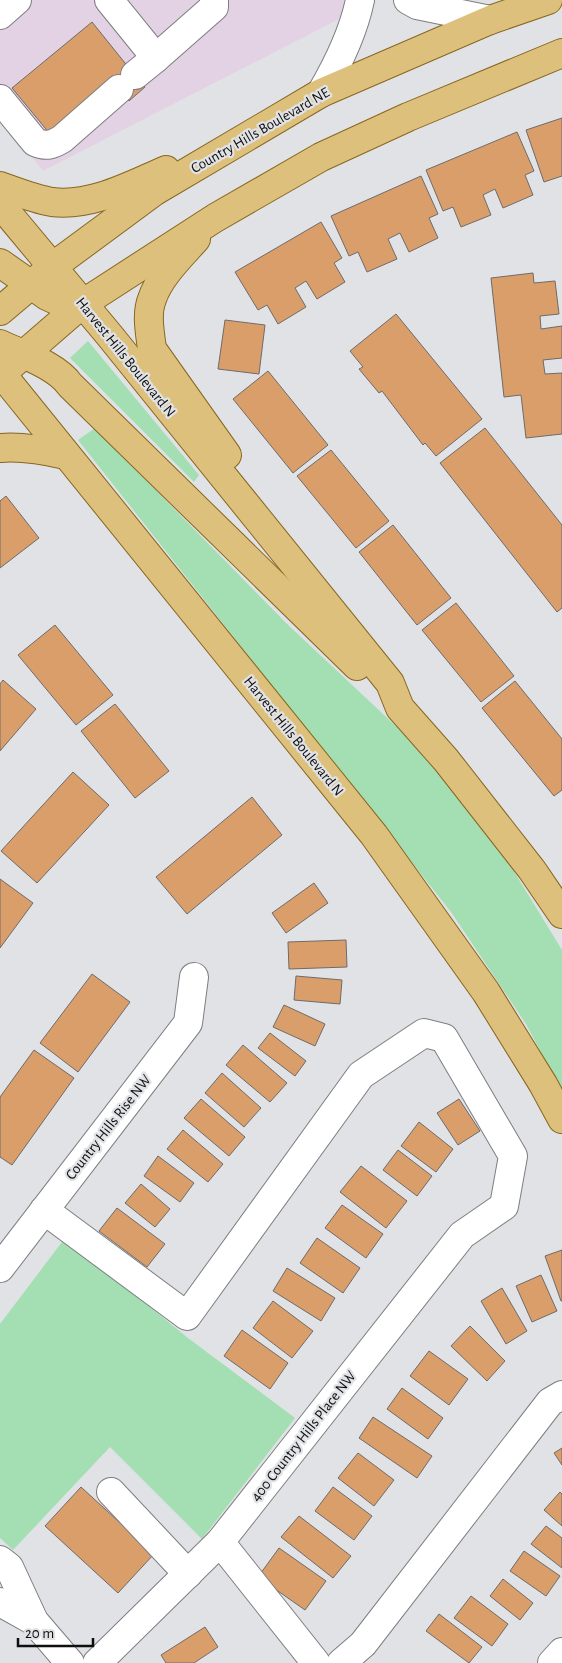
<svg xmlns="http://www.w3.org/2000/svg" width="562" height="1663" font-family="'Alegreya Sans',sans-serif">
  <rect width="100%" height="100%" fill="#e1e2e5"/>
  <!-- commercial -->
  <polygon fill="#e3d2e4" points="0,0 376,0 43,171 0,118"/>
  <!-- green -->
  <g fill="#a3dfb3">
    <polygon points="88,341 199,475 194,482 70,358"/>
    <polygon points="95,428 286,623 415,744 510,865 562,950 562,1092 526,1024 451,912 78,440"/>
    <polygon points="65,1238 188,1338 295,1418 202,1539 110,1447 13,1550 0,1538 0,1324"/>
  </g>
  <!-- building -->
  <g fill="#da9e6a" stroke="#6e6b6a">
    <polygon points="92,22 129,68 50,134 12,88"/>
    <polygon points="129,68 145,87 129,101 113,82"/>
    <polygon points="562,118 562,176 544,182 526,130"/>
    <polygon points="517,132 534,171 525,175 533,195 503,208 495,189 483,195 491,215 461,227 453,207 443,211 426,170"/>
    <polygon points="421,176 438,214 429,218 438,238 409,252 400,233 388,239 397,259 367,272 358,252 349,256 331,216"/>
    <polygon points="321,222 342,258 334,263 345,282 317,299 306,281 295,288 306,307 278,324 267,305 258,310 235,272"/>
    <polygon points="533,273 534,283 555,281 559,314 540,316 541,329 562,326 562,358 543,360 545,374 562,373 562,434 526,438 521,395 504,397 491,278"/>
    <polygon points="396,314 482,419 436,456 425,443 423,445 382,391 379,393 359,369 363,367 350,351"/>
    <polygon points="225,320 265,325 259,374 218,369"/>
    <polygon points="268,371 328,445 293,473 233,399"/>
    <polygon points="485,428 562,525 562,608 557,612 440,463"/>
    <polygon points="331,450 389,521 356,548 297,476"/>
    <polygon points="6,496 39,538 0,568 0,501"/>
    <polygon points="393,525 451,598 417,625 359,552"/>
    <polygon points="456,603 514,676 481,702 422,630"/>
    <polygon points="55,625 113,695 76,725 18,655"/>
    <polygon points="3,680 36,709 0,751 0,684"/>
    <polygon points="515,681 562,739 562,790 554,796 482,708"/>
    <polygon points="115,704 169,771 135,798 81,731"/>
    <polygon points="73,772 109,805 37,883 1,851"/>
    <polygon points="252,797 282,835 187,914 156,877"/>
    <polygon points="0,879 33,903 0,948"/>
    <polygon points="314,883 328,903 286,933 272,913"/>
    <polygon points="346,940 347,967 289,969 288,942"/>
    <polygon points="92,974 130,1002 78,1072 40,1043"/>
    <polygon points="296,976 342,980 340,1004 294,1000"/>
    <polygon points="284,1005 325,1024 315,1046 273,1027"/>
    <polygon points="270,1033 306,1061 295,1076 258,1048"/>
    <polygon points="243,1045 287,1083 270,1102 226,1065"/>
    <polygon points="34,1050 74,1078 12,1165 0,1157 0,1097"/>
    <polygon points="222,1073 261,1108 244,1127 205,1093"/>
    <polygon points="201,1099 245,1137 229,1156 184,1118"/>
    <polygon points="459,1099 480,1131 458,1145 437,1113"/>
    <polygon points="419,1122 453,1149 436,1172 401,1146"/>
    <polygon points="183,1130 223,1164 208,1182 167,1149"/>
    <polygon points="398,1150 432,1176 417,1196 383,1170"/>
    <polygon points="158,1156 194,1183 180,1202 144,1176"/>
    <polygon points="361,1166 407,1201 386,1228 340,1192"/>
    <polygon points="141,1184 170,1209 155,1227 125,1203"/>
    <polygon points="342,1205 383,1234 366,1258 325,1228"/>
    <polygon points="117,1208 165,1244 147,1267 99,1231"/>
    <polygon points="317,1238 360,1268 343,1293 300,1263"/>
    <polygon points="562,1250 562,1301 561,1301 545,1256"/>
    <polygon points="287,1268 335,1298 321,1321 273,1291"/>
    <polygon points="541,1275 557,1311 532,1322 516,1286"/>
    <polygon points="502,1288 527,1331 506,1344 481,1301"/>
    <polygon points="273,1301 313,1331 292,1358 253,1328"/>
    <polygon points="470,1326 505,1361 487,1381 451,1346"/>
    <polygon points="242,1330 288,1363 270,1389 224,1356"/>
    <polygon points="429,1351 468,1379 449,1405 410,1376"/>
    <polygon points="402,1388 443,1418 428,1439 387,1409"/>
    <polygon points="373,1417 432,1456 417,1478 359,1438"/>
    <polygon points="562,1448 562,1465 554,1453"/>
    <polygon points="358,1453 394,1480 374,1506 338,1478"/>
    <polygon points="81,1487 154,1554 118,1593 45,1526"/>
    <polygon points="333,1487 372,1516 354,1540 315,1511"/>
    <polygon points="560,1492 562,1494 562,1526 544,1510"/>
    <polygon points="299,1516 351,1556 333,1578 281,1537"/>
    <polygon points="546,1526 562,1538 562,1568 531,1544"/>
    <polygon points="279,1548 326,1581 305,1610 258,1577"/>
    <polygon points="524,1551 560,1576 546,1596 510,1571"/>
    <polygon points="503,1579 533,1603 520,1620 490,1596"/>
    <polygon points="471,1596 508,1624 492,1646 454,1618"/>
    <polygon points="439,1614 482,1647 469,1663 426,1631"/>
    <polygon points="205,1627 218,1647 194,1663 166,1663 161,1655"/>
  </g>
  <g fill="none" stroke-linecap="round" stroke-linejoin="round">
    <defs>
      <g id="minor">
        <polyline points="109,0 156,58 214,7 214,0"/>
        <polyline points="408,0 417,5 490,20"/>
        <polyline points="0,15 17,0"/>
        <polyline points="135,75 156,58"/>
        <path d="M 321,93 C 338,64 353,34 360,0"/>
        <path d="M 0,99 L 35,142 C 46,147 52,145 62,139 L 119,89"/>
        <polyline points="44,1210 187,1316 361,1075 424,1033 444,1038 513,1156 504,1206 462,1235 220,1542 97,1663"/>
        <polyline points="0,1268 188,1023 194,977"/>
        <polyline points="111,1492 188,1574"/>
        <polyline points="220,1542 316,1663"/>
        <polyline points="0,1560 9,1567 34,1621 70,1663"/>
        <polyline points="0,1602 34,1621"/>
        <polyline points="341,1663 363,1644 550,1402 562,1395"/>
        <polyline points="552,1663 562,1652"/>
      </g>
      <g id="major">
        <path d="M 0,186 C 17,192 34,199 52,202 C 91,207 131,185 166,170"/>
        <polyline points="0,204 110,336 390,683 400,708 446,760 532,870 562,914"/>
        <path d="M 196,239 C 181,256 159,277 152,299 C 146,314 150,333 152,349 L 227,455"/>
        <polyline points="0,263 47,296 62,303 82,304"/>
        <polyline points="0,311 52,267 155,191 321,93 490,20 548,0"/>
        <path d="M 0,344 C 21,354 56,365 70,385 L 357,666"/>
        <polyline points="0,372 374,835 486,992 543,1084 562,1119"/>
        <polyline points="0,375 82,304 215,218 321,157 408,117 562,53"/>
        <path d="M 0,448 C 22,446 44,450 66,455"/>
      </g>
    </defs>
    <!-- minor casing -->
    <use href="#minor" stroke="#7e7e81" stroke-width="30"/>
    <!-- major casing -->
    <use href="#major" stroke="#87661f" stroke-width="30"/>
    <!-- minor -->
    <use href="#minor" stroke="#fff" stroke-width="28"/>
    <!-- major -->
    <use href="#major" stroke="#dec07d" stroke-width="28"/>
  </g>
  <g text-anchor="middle" stroke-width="4.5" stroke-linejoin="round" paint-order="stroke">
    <!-- street labels -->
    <g font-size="15" fill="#0e0e0f" stroke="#e1e2e5">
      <text transform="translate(260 130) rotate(-30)" y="5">Country Hills Boulevard NE</text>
      <text transform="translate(126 357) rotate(51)" y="5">Harvest Hills Boulevard N</text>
      <text transform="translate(294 736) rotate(51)" y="5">Harvest Hills Boulevard N</text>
      <text transform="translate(108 1127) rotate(-52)" y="5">Country Hills Rise NW</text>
      <text transform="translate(303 1436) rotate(-52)" y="5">400 Country Hills Place NW</text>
    </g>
  </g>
  <!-- scale -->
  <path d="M18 1638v8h75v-8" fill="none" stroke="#0e0e0f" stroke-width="2.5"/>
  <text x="25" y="1638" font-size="15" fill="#0e0e0f" stroke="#e1e2e5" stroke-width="4" paint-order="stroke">20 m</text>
</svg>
